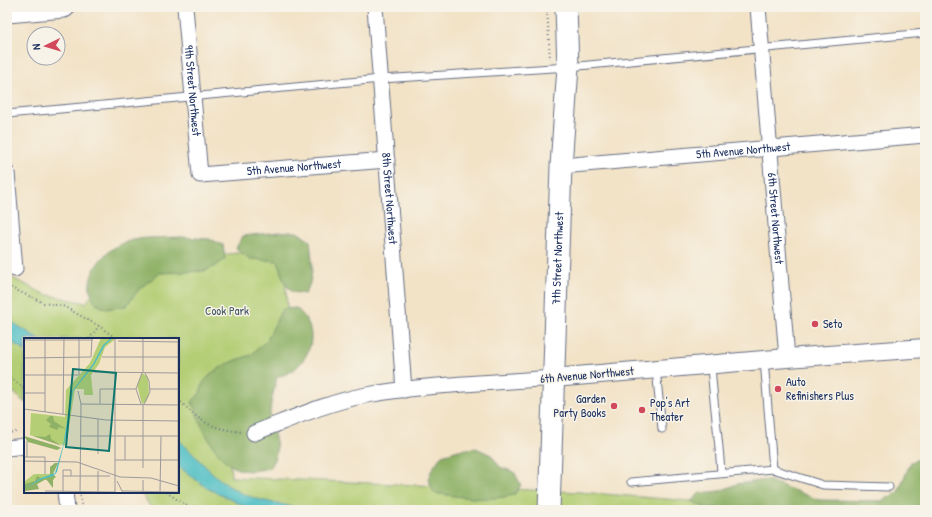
<svg xmlns="http://www.w3.org/2000/svg" width="932" height="517" font-family="'Patrick Hand',sans-serif">
  <rect width="100%" height="100%" fill="#f7f3e8"/>
  <filter id="ink" filterUnits="userSpaceOnUse"><feTurbulence type="fractalNoise" baseFrequency=".025" numOctaves="2"/><feDisplacementMap in="SourceGraphic" scale="8" xChannelSelector="R" yChannelSelector="G"/><feConvolveMatrix kernelMatrix="1 2 1 2 8 2 1 2 1" color-interpolation-filters="sRGB"/></filter>
  <filter id="wash" filterUnits="userSpaceOnUse"><feTurbulence type="fractalNoise" baseFrequency=".012" numOctaves="4" result="noise"/><feDisplacementMap in="SourceGraphic" scale="16" xChannelSelector="R" yChannelSelector="G"/><feGaussianBlur stdDeviation="0.9" result="paint"/><feColorMatrix in="noise" values="0 0 0 0 0 0 0 0 0 0 0 0 0 0 0 0 0 1.4 0 .05"/><feComposite in="paint" operator="in"/></filter>
  <g filter="url(#wash)">
    <rect width="100%" height="100%" fill="#f2e2c6"/>
    <!-- green -->
    <polygon fill="#b3ce74" stroke="#677e69" points="283,249 291,361 223,367 231,477 579,492 802,510 152,510 141,492 178,492 178,339 25,339 25,403 7,386 7,275 44,294 86,303 115,264"/>
    <!-- forest -->
    <g fill="#8eb166" stroke="#547062">
      <path d="M 279,232 L 297,232 L 310,241 C 312,258 315,278 305,294 L 292,292 C 283,283 281,273 278,261 L 250,259 L 236,248 L 243,236 Z"/>
      <path d="M 182,237 L 209,239 L 223,245 L 225,259 L 216,266 L 204,271 L 160,273 L 140,288 L 126,306 L 106,309 L 96,304 C 94,300 91,295 90,290 C 88,270 105,250 124,243 C 139,236 165,238 182,237 Z"/>
      <path d="M 296,308 C 318,326 315,354 292,371 C 288,374 282,375 277,377 C 275,389 270,401 270,414 C 271,436 285,446 269,468 C 260,470 250,472 241,470 C 216,463 200,424 192,402 L 200,393 L 203,383 L 213,372 L 231,362 L 251,355 L 267,340 L 282,309 Z"/>
      <path d="M 476,448 L 491,455 L 500,467 L 514,472 L 521,485 L 514,495 C 486,502 461,497 434,493 L 428,479 L 432,469 L 442,455 L 459,450 Z"/>
      <polygon points="925,457 925,510 734,510 703,507 691,501 700,493 720,491 737,484 767,480 819,500 882,501 898,492 911,462"/>
    </g>
    <!-- water -->
    <g fill="#50bfc5" stroke="#367792">
      <polygon points="7,319 39,339 25,339 25,351 7,339"/>
      <path d="M 178,439 C 197,457 217,482 241,493 C 263,503 288,505 311,510 L 252,510 L 207,488 L 178,466 Z"/>
    </g>
  </g>
  <g filter="url(#ink)">
    <g fill="none" stroke-linecap="round" stroke-linejoin="round">
      <defs>
        <g id="service">
          <polyline points="7,114 381,79 568,67 925,33"/>
          <polyline points="764,360 773,469"/>
          <path d="M 711,364 C 713,401 719,437 721,473"/>
          <polyline points="656,369 662,429"/>
          <polyline points="631,482 773,469 823,485 889,487"/>
        </g>
        <g id="minor">
          <path id="s1" d="M 185,7 L 200,175 L 387,160"/>
          <path id="s2" d="M 375,7 L 404,390"/>
          <path id="s3" d="M 758,7 L 787,358"/>
          <path id="s4" d="M 561,166 L 925,135"/>
          <polyline points="7,173 15,269"/>
          <path d="M 254,433 C 291,419 328,402 367,395 C 427,384 492,383 553,378"/>
          <polyline points="7,448 25,446"/>
          <polyline points="65,492 67,510"/>
        </g>
        <polyline id="tertiary" points="553,378 787,358 925,348"/>
        <g id="secondary">
          <polyline points="7,12 64,7"/>
          <path id="s5" d="M 549,510 L 561,166 L 568,67 L 566,7"/>
        </g>
      </defs>
      <!-- service casing -->
      <use href="#service" stroke="#666e82" stroke-width="9"/>
      <!-- minor casing -->
      <use href="#minor" stroke="#666e82" stroke-width="17"/>
      <!-- tertiary casing -->
      <use href="#tertiary" stroke="#666e82" stroke-width="20"/>
      <!-- secondary casing -->
      <use href="#secondary" stroke="#666e82" stroke-width="23"/>
      <!-- path -->
      <g stroke="#666e82" stroke-width="2" stroke-dasharray="1 3" stroke-linecap="butt">
        <polyline points="547,7 550,59"/>
        <polyline points="7,286 44,303 63,306 99,326 117,339"/>
        <polyline points="89,339 99,326"/>
        <polyline points="7,375 25,389"/>
        <path d="M 178,399 C 200,422 209,428 242,432"/>
        <polyline points="7,433 16,432"/>
        <polyline points="80,492 82,510"/>
        <polyline points="166,492 193,510"/>
      </g>
      <!-- service -->
      <use href="#service" stroke="#fff" stroke-width="7"/>
      <!-- minor -->
      <use href="#minor" stroke="#fff" stroke-width="15"/>
      <!-- tertiary -->
      <use href="#tertiary" stroke="#fff" stroke-width="18"/>
      <!-- secondary -->
      <use href="#secondary" stroke="#fff" stroke-width="21"/>
    </g>
  </g>
  <!-- markers -->
  <g fill="#d1495b" stroke="#f7f3e8" stroke-width="1.5">
    <circle cx="815" cy="324" r="4"/>
    <circle cx="778" cy="389" r="4"/>
    <circle cx="614" cy="406" r="4"/>
    <circle cx="642" cy="410" r="4"/>
  </g>
  <g text-anchor="middle" stroke-width="3" stroke-linejoin="round" paint-order="stroke">
    <!-- street labels -->
    <g font-size="12" fill="#1b2f5e" stroke="#f7f3e8">
      <text dy="4" stroke="none"><textPath href="#s1" startOffset="84">9th Street Northwest</textPath></text>
      <text dy="4" stroke="none"><textPath href="#s4" startOffset="183">5th Avenue Northwest</textPath></text>
      <text dy="4" stroke="none"><textPath href="#s1" startOffset="263">5th Avenue Northwest</textPath></text>
      <text dy="4" stroke="none"><textPath href="#s2" startOffset="192">8th Street Northwest</textPath></text>
      <text dy="4" stroke="none"><textPath href="#s3" startOffset="212">6th Street Northwest</textPath></text>
      <text dy="4" stroke="none"><textPath href="#s5" startOffset="252">7th Street Northwest</textPath></text>
      <text transform="translate(587 375) rotate(-5)" y="4">6th Avenue Northwest</text>
    </g>
    <!-- park labels -->
    <g font-size="12" fill="#415764" stroke="#f7f3e8">
      <text x="227" y="315">Cook Park</text>
    </g>
    <!-- poi labels -->
    <g font-size="12" fill="#1b2f5e" stroke="#f7f3e8" text-anchor="start">
      <text x="823" y="328">Seto</text>
      <text x="786" y="386">Auto<tspan x="786" dy="14">Refinishers Plus</tspan></text>
      <text x="606" y="403" text-anchor="end">Garden<tspan x="606" dy="14">Party Books</tspan></text>
      <text x="650" y="407">Pop's Art<tspan x="650" dy="14">Theater</tspan></text>
    </g>
  </g>
  <!-- overview -->
  <g transform="translate(24 338)">
    <rect width="155" height="155" fill="#f2e2c6"/>
    <path d="M 77,0 L 93,0 L 81,9 L 75,26 L 67,37 L 69,57 L 60,57 L 60,51 L 51,51 L 42,108 L 6,97 L 7,75 L 41,79 L 42,52 L 66,25 ZM 118,35 L 124,39 L 125,57 L 122,64 L 118,66 L 113,47 ZM 10,136 L 30,136 L 30,142 L 20,142 L 0,154 L 0,144 Z" fill="#b3ce74"/>
    <path d="M 26,78 L 29,78 L 30,83 L 42,91 L 35,89 L 33,92 L 25,89 L 27,86 L 22,82 ZM 26,96 L 27,101 L 38,108 L 9,98 L 21,99 ZM 0,98 L 33,108 L 37,110 L 33,112 L 4,104 ZM 31,125 L 34,125 L 29,136 L 32,139 L 29,141 L 29,150 L 22,141 L 13,146 L 15,151 L 1,153 L 1,146 L 11,143 L 13,138 L 19,141 L 26,138 L 26,129 Z" fill="#8eb166"/>
    <path d="M 87,0 L 89,0 L 81,7 L 70,27 L 49,53 L 44,90 L 33,134 L 29,138 L 18,141 L 0,151 L 17,140 L 31,135 L 39,108 L 48,53 L 69,26 L 79,7 Z" fill="#50bfc5"/>
    <path fill="none" stroke="#9c9a9c" stroke-width="1" d="M 119,0 L 119,34M 154,0 L 154,155M 0,2 L 69,2M 94,3 L 155,4M 78,19 L 155,19M 0,20 L 67,19 L 68,0M 70,34 L 155,35M 0,37 L 55,37 L 55,0M 126,51 L 155,51M 54,53 L 57,66 L 56,155M 0,55 L 21,55M 57,66 L 155,67M 76,66 L 76,51 L 112,51M 117,66 L 112,51 L 118,35M 120,66 L 126,54 L 125,43 L 121,35M 0,71 L 82,82 L 155,83M 21,74 L 21,0M 39,76 L 40,0M 57,98 L 155,98M 101,98 L 101,122M 3,103 L 3,119M 74,116 L 74,81M 0,119 L 21,119 L 21,136M 91,122 L 155,122M 0,123 L 53,124 L 96,139 L 127,140 L 155,148M 119,130 L 119,66M 39,138 L 86,138M 93,143 L 99,155M 21,153 L 91,154M 98,153 L 154,154M 39,155 L 39,132 L 47,132 L 47,138M 74,155 L 74,133M 91,155 L 91,0M 119,155 L 119,142M 136,155 L 137,98"/>
    <path fill="#0f766e" fill-opacity="0.15" stroke="#0f766e" stroke-width="2" d="M 49,31 L 92,35 L 85,113 L 42,109 Z"/>
    <rect width="155" height="155" fill="none" stroke="#1b2f5e" stroke-width="2"/>
  </g>
  <!-- margin -->
  <rect width="932" height="517" fill="none" stroke="#f7f3e8" stroke-width="24"/>
  <!-- north arrow -->
  <g transform="translate(46 46) rotate(265)"><circle r="19" fill="#f7f3e8" stroke="#9fa5b1"/>
  <path d="M0-3L7 15L0 10L-7 15Z" fill="#d1495b"/>
  <text y="-6" font-size="11" font-weight="bold" text-anchor="middle" fill="#1b2f5e">N</text>
  </g>
</svg>
